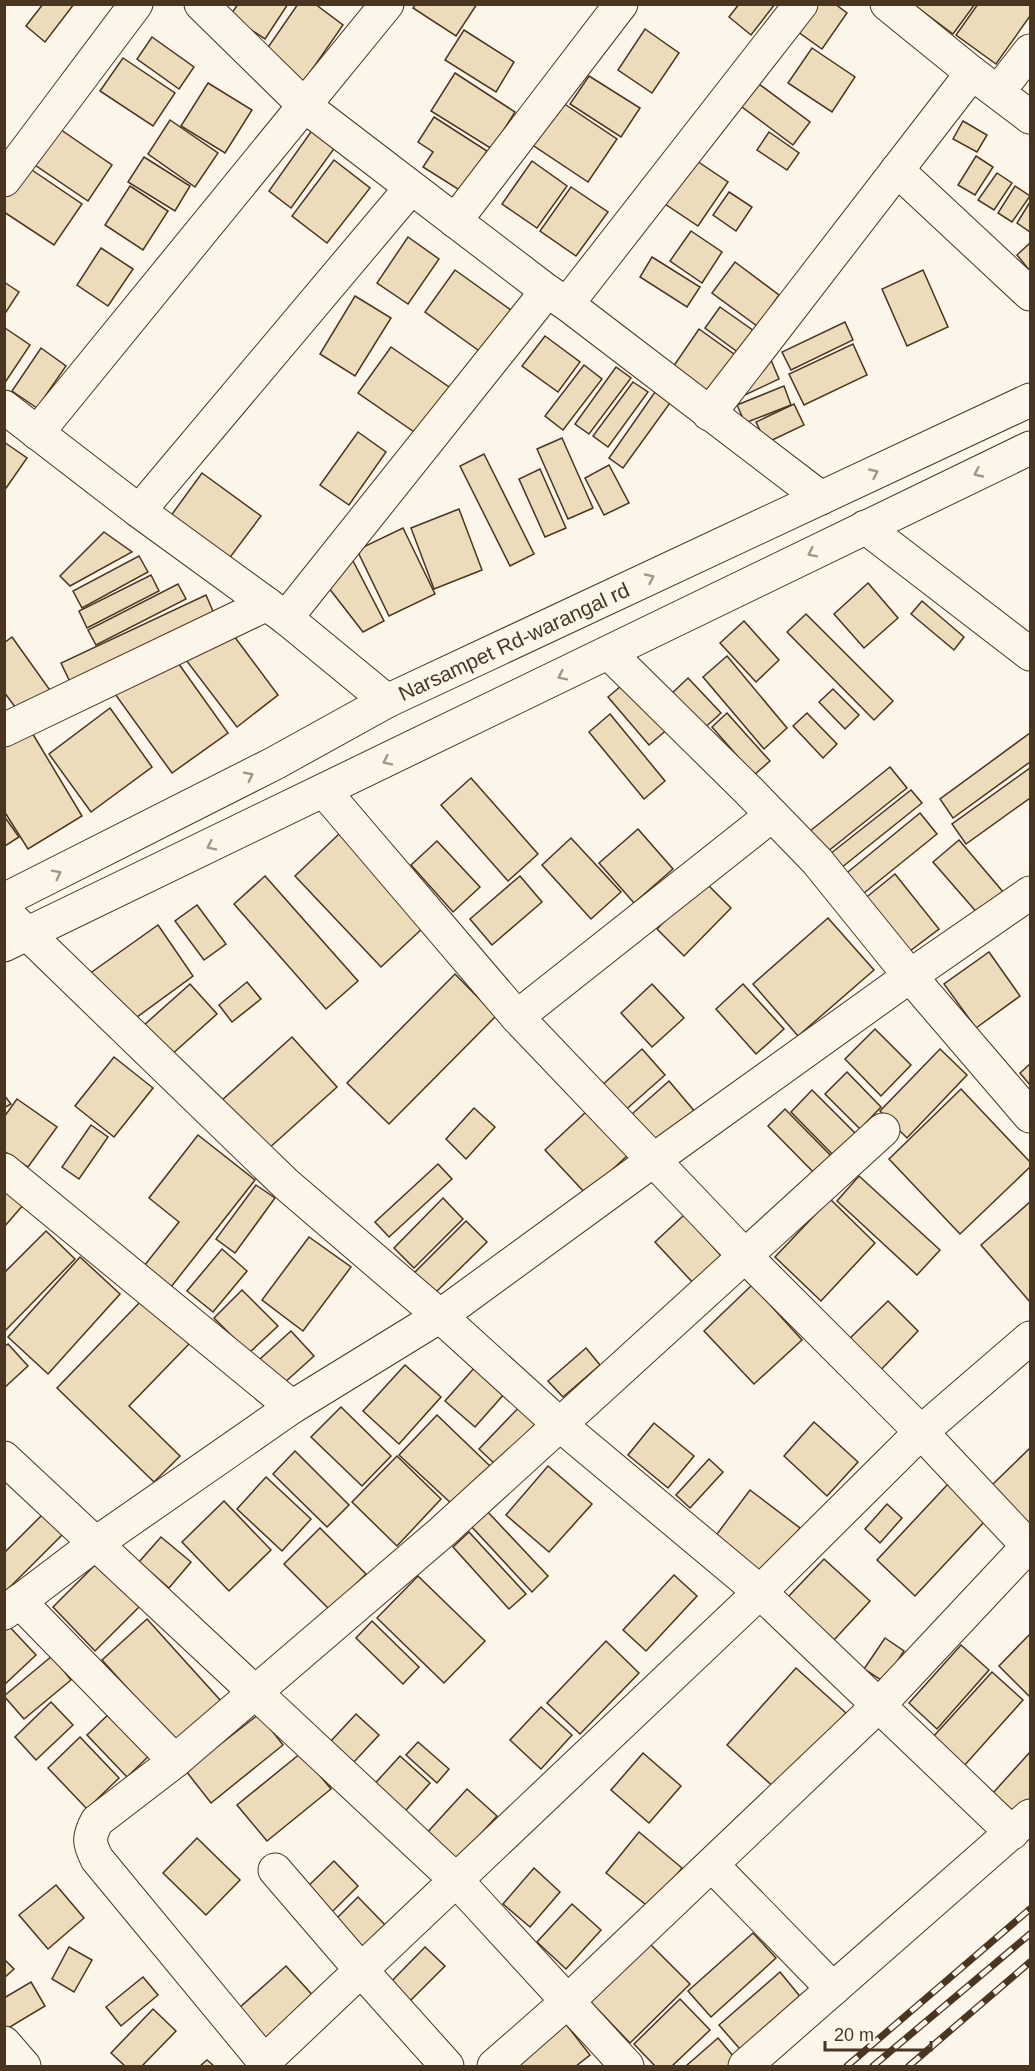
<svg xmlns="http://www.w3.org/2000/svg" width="1035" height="2071" font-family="Arial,sans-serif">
  <rect width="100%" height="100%" fill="#fbf6e9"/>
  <!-- building -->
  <g fill="#ecdcbc" stroke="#4a3520" stroke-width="1.5">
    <polygon points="43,4 74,4 45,42 26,26"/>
    <polygon points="238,4 288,4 265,39 230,16"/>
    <polygon points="298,4 315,4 343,25 302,84 262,56"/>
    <polygon points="416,4 477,4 456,36 413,8"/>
    <polygon points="739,4 775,4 751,35 729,17"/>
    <polygon points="812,4 835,4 847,13 822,49 794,29"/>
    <polygon points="913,4 975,4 953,34"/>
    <polygon points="978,4 1030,4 1030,16 996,64 956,35"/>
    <polygon points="645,29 679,53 652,93 618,70"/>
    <polygon points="464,30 514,62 496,92 445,60"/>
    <polygon points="152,37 194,67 179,89 137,59"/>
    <polygon points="812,48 855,77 832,112 788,83"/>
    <polygon points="123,58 175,93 153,126 100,91"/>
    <polygon points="455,73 515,112 492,149 431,111"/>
    <polygon points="589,76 640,108 621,137 570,104"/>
    <polygon points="755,81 810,122 793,145 738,104"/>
    <polygon points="208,83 252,110 225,153 181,126"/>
    <polygon points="560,101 617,139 588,182 531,144"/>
    <polygon points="434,117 487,151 461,191 423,167 433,152 418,142"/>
    <polygon points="170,120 218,153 195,187 148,154"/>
    <polygon points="963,121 987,135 977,152 953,139"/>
    <polygon points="51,123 112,165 88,201 26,159"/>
    <polygon points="313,129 336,146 291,208 269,191"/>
    <polygon points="769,132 799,153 787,170 757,150"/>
    <polygon points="976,156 993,167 975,195 958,185"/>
    <polygon points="144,157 190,186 175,211 128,182"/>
    <polygon points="691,157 728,182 698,226 662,202"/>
    <polygon points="334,160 370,188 327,243 292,216"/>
    <polygon points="532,161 567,186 537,228 502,204"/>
    <polygon points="23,164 82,204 54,245 4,212 4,191"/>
    <polygon points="997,173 1012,183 994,210 978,200"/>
    <polygon points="130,186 168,211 143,250 105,225"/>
    <polygon points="1015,186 1030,196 1012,222 998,213"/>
    <polygon points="571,187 608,212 576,256 540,231"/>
    <polygon points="729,192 752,207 736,231 713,215"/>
    <polygon points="1030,202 1030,232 1017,223"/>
    <polygon points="691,231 722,252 702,283 670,261"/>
    <polygon points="408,237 439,259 408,304 377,283"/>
    <polygon points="1030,243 1030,271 1017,255"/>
    <polygon points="101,248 133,269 108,306 77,285"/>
    <polygon points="652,257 700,287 687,307 640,277"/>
    <polygon points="735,262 779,295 757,326 712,293"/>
    <polygon points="455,270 515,313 485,355 425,312"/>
    <polygon points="923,270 948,327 907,346 882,289"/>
    <polygon points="4,282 19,292 4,315"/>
    <polygon points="355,296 391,318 355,376 320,354"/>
    <polygon points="720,307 754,331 739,353 705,328"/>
    <polygon points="845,322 853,340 791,370 782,352"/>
    <polygon points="5,328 30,345 4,384 4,329"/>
    <polygon points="699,329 738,357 711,394 673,367"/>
    <polygon points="545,336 580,362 558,392 522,366"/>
    <polygon points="853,344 867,375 804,405 789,374"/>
    <polygon points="391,347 452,389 420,436 358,393"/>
    <polygon points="41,348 66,366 37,408 12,391"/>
    <polygon points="768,353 779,379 732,401"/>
    <polygon points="584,365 602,379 563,430 545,416"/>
    <polygon points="616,367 631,378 589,434 575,424"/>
    <polygon points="633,382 648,392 608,447 593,436"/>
    <polygon points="784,386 791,405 745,423 737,405"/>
    <polygon points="655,392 670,403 623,468 609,458"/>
    <polygon points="794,404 804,425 766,443 756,422"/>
    <polygon points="358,432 386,452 349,505 320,485"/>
    <polygon points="562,438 593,508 568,519 537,449"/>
    <polygon points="4,442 27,458 4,491"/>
    <polygon points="484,454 534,554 510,566 460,466"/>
    <polygon points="609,465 629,503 604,515 585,478"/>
    <polygon points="540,469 566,528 545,537 519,479"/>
    <polygon points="202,473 261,516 228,560 170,517"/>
    <polygon points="459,509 482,570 434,589 411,528"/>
    <polygon points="403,528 435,594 389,616 357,550"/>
    <polygon points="104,532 132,552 70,586 60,576"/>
    <polygon points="139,556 148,572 82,608 73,591"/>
    <polygon points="351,557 384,621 363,632 325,583"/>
    <polygon points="151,575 159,591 87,628 79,611"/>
    <polygon points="868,583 898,618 864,648 834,614"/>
    <polygon points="178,584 186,599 96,645 88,630"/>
    <polygon points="206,595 215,616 71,684 61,663"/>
    <polygon points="922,601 964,637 954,650 911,614"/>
    <polygon points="806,614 893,701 874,720 787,632"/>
    <polygon points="744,621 779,660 756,682 720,643"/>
    <polygon points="228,628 278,695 237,727 186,660"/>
    <polygon points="12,637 52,693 21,715 4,692 4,643"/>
    <polygon points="171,653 228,733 172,773 115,694"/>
    <polygon points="727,656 787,728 764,749 703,677"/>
    <polygon points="688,678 721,713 700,732 667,698"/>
    <polygon points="627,681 669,728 649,745 608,697"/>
    <polygon points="833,689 859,715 845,729 819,702"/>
    <polygon points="110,708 152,767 91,812 49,754"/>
    <polygon points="727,713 770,761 754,775 712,727"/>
    <polygon points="807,713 837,744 823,758 793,726"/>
    <polygon points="610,714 665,781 644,799 589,732"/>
    <polygon points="31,731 82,816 28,849 4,811 4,747"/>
    <polygon points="1030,733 1030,762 953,818 940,799"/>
    <polygon points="890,767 907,788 827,852 810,831"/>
    <polygon points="1030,768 1030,798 966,844 952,824"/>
    <polygon points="471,778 538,854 508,881 441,805"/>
    <polygon points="911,790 922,803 841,868 830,854"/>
    <polygon points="920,813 937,834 859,897 843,876"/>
    <polygon points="4,816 19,837 5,846 4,846"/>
    <polygon points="638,829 673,869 634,903 599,863"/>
    <polygon points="339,834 425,926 381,967 295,876"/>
    <polygon points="571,838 621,892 591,919 542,865"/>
    <polygon points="959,840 1004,893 979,915 933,862"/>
    <polygon points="437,841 480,887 453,912 411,865"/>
    <polygon points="895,874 939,929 906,954 863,900"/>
    <polygon points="265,876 358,981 326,1009 234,904"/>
    <polygon points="520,876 542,902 492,945 470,919"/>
    <polygon points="704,881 731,908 684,956 657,929"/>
    <polygon points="197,905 226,944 204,960 175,921"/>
    <polygon points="828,918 874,970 798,1036 753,984"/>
    <polygon points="158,925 193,976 133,1020 89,974"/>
    <polygon points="989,952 1020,996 976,1028 944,984"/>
    <polygon points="455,974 496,1016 389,1124 347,1083"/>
    <polygon points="247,982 261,999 232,1022 219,1005"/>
    <polygon points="190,984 217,1014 170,1056 143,1026"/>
    <polygon points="652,984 684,1018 652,1047 621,1013"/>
    <polygon points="743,984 784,1029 756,1054 716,1009"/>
    <polygon points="875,1029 911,1065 881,1096 845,1059"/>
    <polygon points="292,1037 337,1087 267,1150 222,1100"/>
    <polygon points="642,1049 665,1075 622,1113 600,1087"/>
    <polygon points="940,1049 967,1075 907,1138 880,1111"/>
    <polygon points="114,1057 153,1088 114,1137 75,1106"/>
    <polygon points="1030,1064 1030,1085 1020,1073"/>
    <polygon points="847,1072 881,1107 860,1129 825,1094"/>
    <polygon points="669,1081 696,1113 658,1145 632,1114"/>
    <polygon points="961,1089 1030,1162 1030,1167 960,1234 889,1159"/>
    <polygon points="812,1090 859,1137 837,1159 791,1112"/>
    <polygon points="4,1095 11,1104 4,1108"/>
    <polygon points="17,1099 57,1127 28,1167 4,1151 4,1117"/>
    <polygon points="474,1108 495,1127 466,1159 446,1139"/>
    <polygon points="785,1109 838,1163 820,1179 768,1126"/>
    <polygon points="587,1111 628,1155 586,1194 545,1150"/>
    <polygon points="91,1125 108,1137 79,1179 62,1167"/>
    <polygon points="198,1135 255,1180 171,1287 144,1266 179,1222 149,1198"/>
    <polygon points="438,1164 452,1179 389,1237 375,1222"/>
    <polygon points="859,1176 940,1250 917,1275 837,1201"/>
    <polygon points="256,1185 275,1198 235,1253 216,1239"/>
    <polygon points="4,1187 24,1204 4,1227"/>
    <polygon points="443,1198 463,1219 414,1268 394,1248"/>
    <polygon points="830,1199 875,1243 821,1301 775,1257"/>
    <polygon points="1030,1202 1030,1302 981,1245"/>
    <polygon points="684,1215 724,1259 695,1285 655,1242"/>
    <polygon points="466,1221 487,1242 434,1294 414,1273"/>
    <polygon points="46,1231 75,1259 4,1332 4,1273"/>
    <polygon points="309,1237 351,1267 303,1331 262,1300"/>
    <polygon points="222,1249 247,1271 213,1312 187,1291"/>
    <polygon points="80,1257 120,1294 48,1374 8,1337"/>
    <polygon points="752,1285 802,1340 754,1384 704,1331"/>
    <polygon points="242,1290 278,1326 249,1353 214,1318"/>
    <polygon points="143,1299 189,1344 129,1406 180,1456 154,1482 57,1388"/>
    <polygon points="888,1301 918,1331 876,1375 844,1344"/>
    <polygon points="291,1331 314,1356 283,1384 260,1359"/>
    <polygon points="8,1344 28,1366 4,1388 4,1347"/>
    <polygon points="586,1348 600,1365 563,1397 548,1381"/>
    <polygon points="405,1365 441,1397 399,1444 363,1411"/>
    <polygon points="475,1367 505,1393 475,1427 445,1401"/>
    <polygon points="525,1401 542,1417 496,1465 479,1449"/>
    <polygon points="341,1407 391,1456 362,1486 311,1437"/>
    <polygon points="437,1415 490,1466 453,1505 399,1455"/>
    <polygon points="814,1422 858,1462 827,1496 784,1456"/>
    <polygon points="654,1423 694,1456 668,1488 628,1455"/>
    <polygon points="1030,1448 1030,1523 1029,1524 992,1485"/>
    <polygon points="295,1451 349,1505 327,1527 273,1474"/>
    <polygon points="397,1456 441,1499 397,1546 352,1502"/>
    <polygon points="709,1459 723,1472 690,1508 676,1495"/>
    <polygon points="548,1466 592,1504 549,1552 506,1515"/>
    <polygon points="266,1477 311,1519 282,1551 237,1509"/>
    <polygon points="948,1484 986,1520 915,1596 877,1560"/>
    <polygon points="750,1490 800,1528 763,1576 714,1538"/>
    <polygon points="224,1501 271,1550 229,1591 182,1542"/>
    <polygon points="887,1504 902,1518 880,1543 865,1529"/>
    <polygon points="48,1509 68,1529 4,1593 4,1553"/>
    <polygon points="486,1510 548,1576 532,1592 470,1525"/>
    <polygon points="320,1528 366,1574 330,1610 284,1564"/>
    <polygon points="469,1532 526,1594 509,1609 453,1547"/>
    <polygon points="161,1537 191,1562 169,1588 139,1562"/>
    <polygon points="101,1559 143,1603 95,1651 53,1607"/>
    <polygon points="824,1559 870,1601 834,1640 788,1597"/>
    <polygon points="674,1575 697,1596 646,1651 623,1630"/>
    <polygon points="418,1576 485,1641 444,1683 377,1618"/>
    <polygon points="147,1619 221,1701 176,1742 102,1660"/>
    <polygon points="372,1621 419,1667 403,1684 356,1638"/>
    <polygon points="6,1623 36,1655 4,1685 4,1625"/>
    <polygon points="1030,1634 1030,1697 999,1666"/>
    <polygon points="885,1638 904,1651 884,1682 864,1669"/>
    <polygon points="606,1641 639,1673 580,1734 547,1703"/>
    <polygon points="961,1645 989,1670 937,1729 909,1703"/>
    <polygon points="52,1656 71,1680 24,1719 4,1696"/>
    <polygon points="796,1668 846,1713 777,1790 727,1745"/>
    <polygon points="992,1672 1023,1700 963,1767 932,1738"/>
    <polygon points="51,1702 73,1725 36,1760 15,1737"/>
    <polygon points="541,1707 572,1735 541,1769 510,1740"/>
    <polygon points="113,1710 153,1752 127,1777 87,1735"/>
    <polygon points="259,1714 283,1745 211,1803 186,1771"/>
    <polygon points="356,1714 379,1735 353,1763 331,1741"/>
    <polygon points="80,1737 119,1778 87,1809 48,1768"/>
    <polygon points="418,1742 449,1769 437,1783 406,1755"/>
    <polygon points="1030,1752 1030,1804 1019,1817 993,1793"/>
    <polygon points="301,1753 331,1789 267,1841 237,1805"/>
    <polygon points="643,1753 681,1786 649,1823 611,1790"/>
    <polygon points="400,1756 430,1783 400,1817 370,1789"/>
    <polygon points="467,1789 497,1816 455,1862 425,1835"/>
    <polygon points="639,1832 682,1868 650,1908 606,1873"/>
    <polygon points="197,1838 240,1880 206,1915 163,1873"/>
    <polygon points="334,1861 358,1886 324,1920 300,1894"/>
    <polygon points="534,1868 560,1892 530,1927 503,1904"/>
    <polygon points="56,1885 84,1918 48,1949 19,1915"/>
    <polygon points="358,1897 389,1929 363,1956 331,1924"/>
    <polygon points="572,1904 601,1930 566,1969 537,1942"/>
    <polygon points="753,1933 776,1958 711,2017 688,1991"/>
    <polygon points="646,1940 690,1984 630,2043 587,1998"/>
    <polygon points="69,1947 92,1960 74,1992 52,1979"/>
    <polygon points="425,1947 445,1966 402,2009 383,1990"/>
    <polygon points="4,1959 14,1969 4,1978"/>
    <polygon points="286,1966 317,2000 270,2043 238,2009"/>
    <polygon points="780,1972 807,2005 746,2056 719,2025"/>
    <polygon points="143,1977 158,1995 121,2026 106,2007"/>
    <polygon points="31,1982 45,2006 5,2030 4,1998"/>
    <polygon points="680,1999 710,2030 672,2066 655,2066 634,2044"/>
    <polygon points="153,2009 176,2031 142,2066 125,2066 111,2053"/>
    <polygon points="565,2023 590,2055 576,2066 512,2066"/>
    <polygon points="718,2038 739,2063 735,2066 686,2066"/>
    <polygon points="207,2060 214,2066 200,2066"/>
  </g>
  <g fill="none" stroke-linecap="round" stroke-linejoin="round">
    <defs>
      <g id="minor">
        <polyline points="201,4 305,106 547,291 567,304 821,498"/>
        <polyline points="887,4 972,73 1030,117"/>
        <polyline points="998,92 1030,51"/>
        <polyline points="897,170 1030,294"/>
        <polyline points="4,180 136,4"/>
        <polyline points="455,221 621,4"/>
        <polyline points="567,304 801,4"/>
        <polyline points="4,407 139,511 286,618 387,701"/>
        <polyline points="709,414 972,73"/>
        <polyline points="37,433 387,4"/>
        <polyline points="139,511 410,189"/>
        <polyline points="865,527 1030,654"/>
        <polyline points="286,618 547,291"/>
        <polyline points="609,653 748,790 817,861 910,976 1030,1116"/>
        <polyline points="4,730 267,604"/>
        <polyline points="325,792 517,1017 745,1256 921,1432 1028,1546 879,1705 568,2001 494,2066"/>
        <polyline points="4,911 286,1184 440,1316 559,1424 760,1592 1012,1833"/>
        <polyline points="517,1017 772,815"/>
        <polyline points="4,1170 292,1407"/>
        <polyline points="4,1458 456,1880 627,2066"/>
        <polyline points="19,1601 175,1761"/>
        <polyline points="4,1613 95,1544 292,1407 440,1316 655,1159 910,976 1030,893"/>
        <polyline points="712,1865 833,1989"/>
        <polyline points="275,1870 361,1970 447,2066"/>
        <polyline points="4,2043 24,2066"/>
        <polyline points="264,2062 760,1592 921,1432 1030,1338"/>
        <path d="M 268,2066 L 97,1859 C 89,1843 88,1838 97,1821 L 175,1761 L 442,1532 L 883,1130"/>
        <polyline points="745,2066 1030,1816"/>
      </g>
      <g id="major">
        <polyline points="4,900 275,763 387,701 1030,400"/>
        <polyline points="4,945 1030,448"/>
      </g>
    </defs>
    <!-- minor casing -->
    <use href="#minor" stroke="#4a3520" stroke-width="35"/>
    <!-- major casing -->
    <use href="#major" stroke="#4a3520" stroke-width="35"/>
    <!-- minor -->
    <use href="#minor" stroke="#fbf6e9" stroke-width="33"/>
    <!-- major -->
    <use href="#major" stroke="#fbf6e9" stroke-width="33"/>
    <defs>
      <g id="rail">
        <polyline points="847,2066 1030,1909"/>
        <polyline points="873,2066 1030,1934"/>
        <polyline points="909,2066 1030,1962"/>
      </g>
    </defs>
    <!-- rail casing -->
    <use href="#rail" stroke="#4a3520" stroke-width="7"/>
    <!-- rail -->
    <use href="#rail" stroke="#fbf6e9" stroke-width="4.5" stroke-dasharray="14" stroke-linecap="butt"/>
  </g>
  <!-- one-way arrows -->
  <defs><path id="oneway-chevron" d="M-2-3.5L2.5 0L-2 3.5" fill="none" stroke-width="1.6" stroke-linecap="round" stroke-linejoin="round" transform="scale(1.5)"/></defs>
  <g stroke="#a29684">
    <use href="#oneway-chevron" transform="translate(874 473) rotate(-25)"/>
    <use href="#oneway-chevron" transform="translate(978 473) rotate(155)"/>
    <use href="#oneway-chevron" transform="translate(812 553) rotate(154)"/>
    <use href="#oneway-chevron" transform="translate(650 578) rotate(-25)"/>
    <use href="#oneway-chevron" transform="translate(562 676) rotate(154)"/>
    <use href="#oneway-chevron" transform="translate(387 761) rotate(154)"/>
    <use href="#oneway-chevron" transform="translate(249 776) rotate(-27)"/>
    <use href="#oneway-chevron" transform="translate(211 846) rotate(154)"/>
    <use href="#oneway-chevron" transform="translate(57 874) rotate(-27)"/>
  </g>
  <g text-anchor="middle" stroke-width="4.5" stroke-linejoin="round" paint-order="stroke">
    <!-- street labels -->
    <g font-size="21" fill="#4a3520" stroke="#fbf6e9">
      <text transform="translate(514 642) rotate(-25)" y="7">Narsampet Rd-warangal rd</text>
    </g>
  </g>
  <!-- border -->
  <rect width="1035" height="2071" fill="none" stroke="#4a3520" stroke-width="12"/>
  <!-- scale -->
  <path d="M825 2041v9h106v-9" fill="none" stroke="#4a3520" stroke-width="3"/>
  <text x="834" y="2041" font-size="18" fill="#4a3520" stroke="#fbf6e9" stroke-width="4.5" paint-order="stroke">20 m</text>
</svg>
